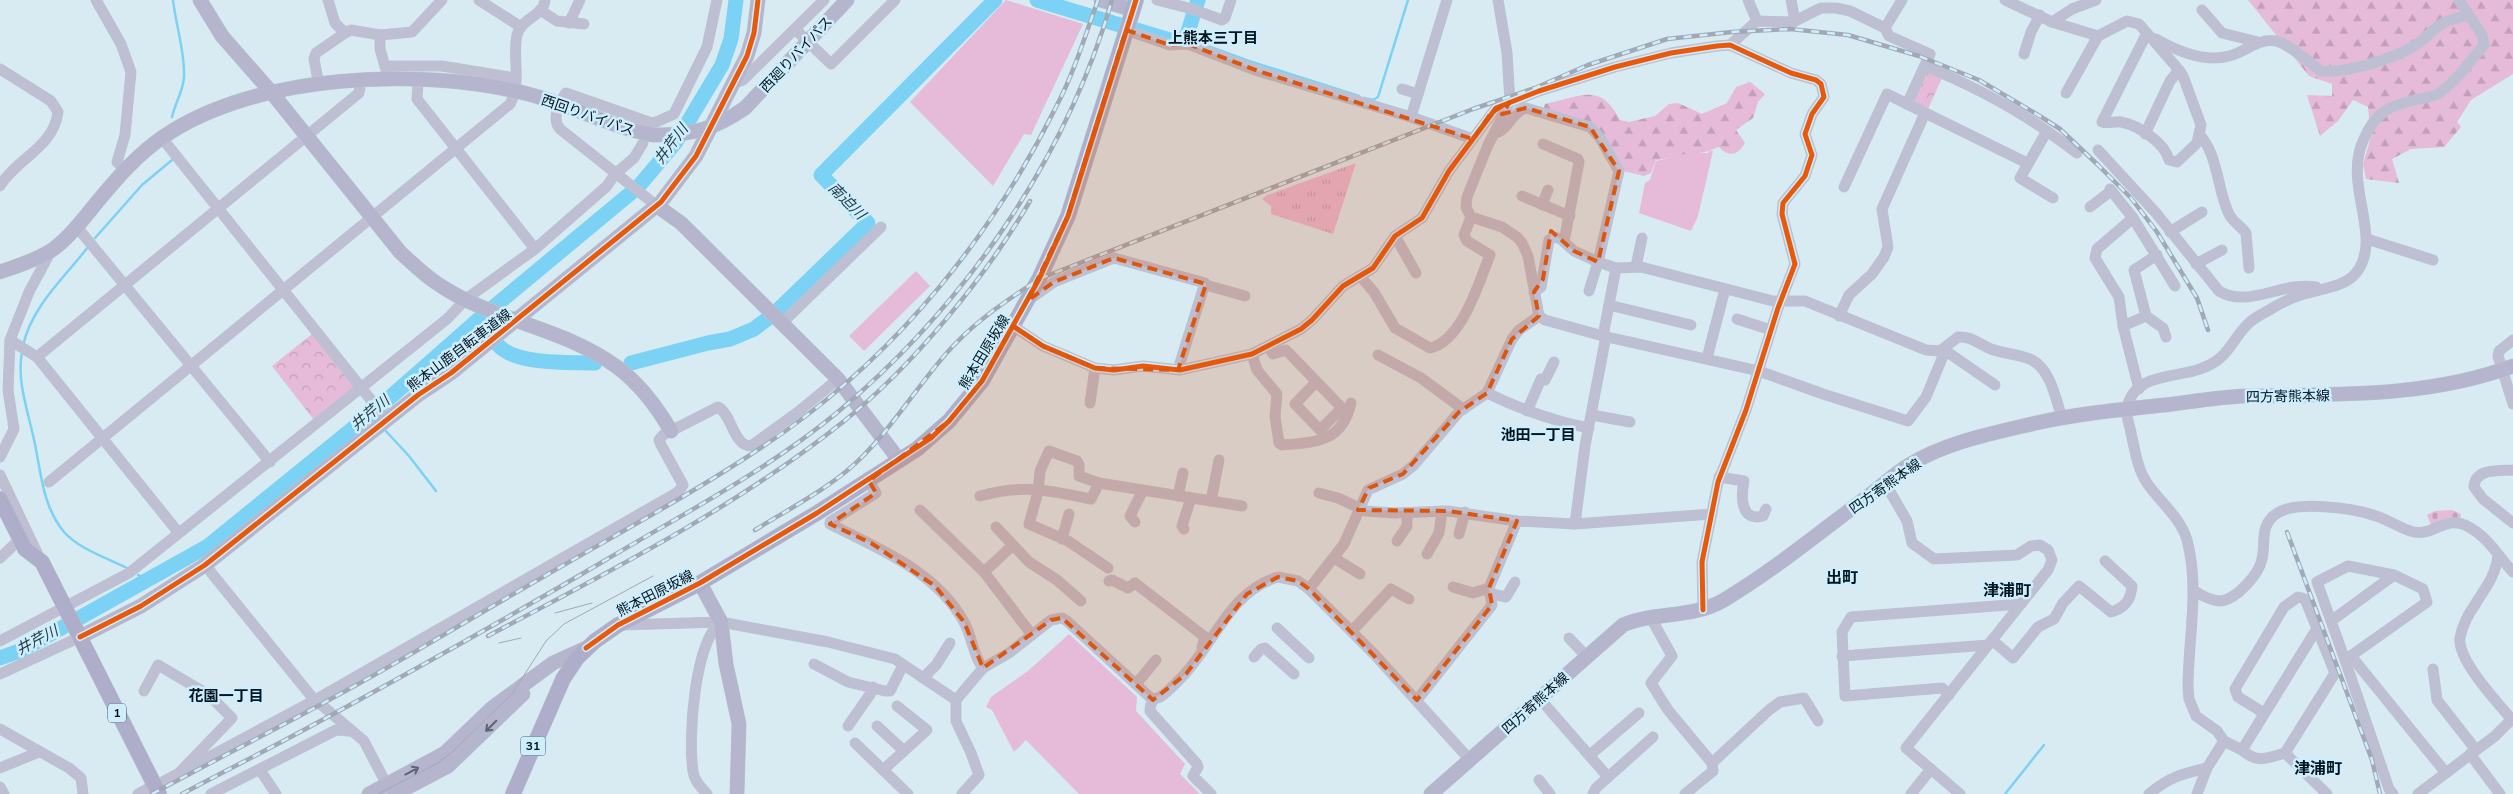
<svg xmlns="http://www.w3.org/2000/svg" width="2513" height="794" font-family="'Nunito Sans','Noto Sans JP',sans-serif">
  <defs>
    <pattern id="grass-tufts" width="24" height="20" patternUnits="userSpaceOnUse" patternTransform="scale(1.25)"><rect width="24" height="20" fill="#e5bbd9"/><path d="M3 7l-1-3M5 7V3M7 7l1-3M15 17l-1-3M17 17v-4M19 17l1-3" fill="none" stroke="#c3a0ba"/></pattern>
    <pattern id="forest-firs" width="22" height="20" patternUnits="userSpaceOnUse" patternTransform="scale(1.25)"><rect width="22" height="20" fill="#e5bbd9"/><path d="M5 1l3.5 6h-7zM16 11l3.5 6h-7z" fill="#c3a0ba"/></pattern>
    <pattern id="cemetery-stones" width="16" height="16" patternUnits="userSpaceOnUse" patternTransform="scale(1.25)"><rect width="16" height="16" fill="#e5bbd9"/><path d="M2 7V4a2 2 0 0 1 4 0v3zM10 15v-3a2 2 0 0 1 4 0v3z" fill="#c3a0ba"/></pattern>
    <pattern id="park-crowns" width="20" height="18" patternUnits="userSpaceOnUse" patternTransform="scale(1.25)"><rect width="20" height="18" fill="#e5bbd9"/><path d="M2 6a3 3 0 1 1 6 0M12 15a3 3 0 1 1 6 0" fill="none" stroke="#c3a0ba"/></pattern>
  </defs>
  <rect width="100%" height="100%" fill="#d8eaf2"/>
  <!-- grass -->
  <polygon fill="url(#grass-tufts)" points="1356,163 1333,234 1271,214 1271,206 1262,199 1267,195"/>
  <!-- forest -->
  <g fill="url(#forest-firs)">
    <polygon points="2248,0 2513,0 2513,74 2471,100 2457,122 2461,127 2444,147 2411,149 2392,159 2399,183 2366,179 2363,164 2371,137 2368,107 2353,100 2338,121 2320,136 2307,95 2332,96 2332,84 2309,76"/>
    <path d="M 1750,82 L 1765,94 L 1758,102 L 1753,118 L 1736,130 L 1745,143 C 1738,155 1729,158 1719,147 L 1705,152 L 1656,160 L 1651,173 L 1644,176 L 1619,170 L 1595,131 L 1543,110 L 1545,104 C 1580,97 1600,81 1620,120 L 1629,122 L 1655,116 L 1669,104 L 1678,103 L 1702,114 L 1727,103 L 1736,87 Z"/>
  </g>
  <!-- cemetery -->
  <polygon fill="url(#cemetery-stones)" points="2452,510 2461,514 2460,520 2431,525 2427,515 2435,511"/>
  <!-- park -->
  <g fill="url(#park-crowns)">
    <polygon points="1928,72 1942,78 1928,109 1912,102"/>
    <polygon points="312,334 355,386 314,420 272,366"/>
  </g>
  <!-- garden -->
  <g fill="#e5bbd9">
    <polygon points="1006,0 1083,24 1031,135 1024,134 993,186 910,102"/>
    <polygon points="1709,150 1713,151 1698,216 1691,231 1639,213 1645,183 1650,180 1656,161 1689,153 1708,153"/>
    <polygon points="916,271 930,286 864,351 849,336"/>
    <polygon points="1069,634 1137,697 1136,711 1185,764 1180,774 1200,794 1079,794 1026,740 1014,752 992,710 986,707 991,697 1028,671"/>
  </g>
  <g fill="none" stroke-linecap="round" stroke-linejoin="round">
    <!-- stream -->
    <g stroke="#7cd2f4" stroke-width="2.5">
      <polyline points="1186,38 1249,61 1359,96"/>
      <polyline points="1364,98 1373,100 1378,97 1408,0"/>
      <path d="M 172,117 C 175,103 183,92 184,77 C 185,52 176,26 173,0"/>
      <polyline points="95,238 142,185 172,160"/>
      <path d="M 23,346 C 31,307 65,277 88,247"/>
      <path d="M 22,352 C 17,379 26,405 32,431 C 41,465 40,503 64,532 C 79,549 107,558 127,568"/>
      <polyline points="368,415 376,422"/>
      <polyline points="384,429 409,456 436,491"/>
      <polyline points="138,575 148,579"/>
      <polyline points="2005,794 2044,745"/>
    </g>
    <!-- river -->
    <g stroke="#7cd2f4" stroke-width="15">
      <polyline points="1037,0 1173,41 1186,38 1198,0"/>
      <polyline points="478,320 490,336"/>
      <path d="M 498,345 C 515,365 569,362 595,363"/>
      <polyline points="631,363 708,343 730,339 754,329 775,313 868,223 821,175 995,0"/>
      <polyline points="0,658 22,650 208,546 378,408 478,320 638,187 676,142 722,65 731,39 736,0"/>
    </g>
    <defs>
      <g id="street">
        <polyline points="96,0 121,44 131,72 125,135 117,162 125,170"/>
        <polyline points="328,0 335,23 345,33"/>
        <polyline points="479,0 521,27"/>
        <polyline points="1157,0 1192,9 1222,20 1225,18 1231,0"/>
        <polyline points="1498,0 1507,53 1510,102 1488,145 1467,197 1466,207 1471,217 1502,227 1517,237 1522,243 1528,256 1539,316 1545,320 1603,336 1759,371 1823,394 1908,421 1926,397 1943,356 1943,349"/>
        <polyline points="1748,0 1757,21"/>
        <polyline points="1791,0 1795,21"/>
        <path d="M 2005,0 L 2052,22 L 2098,36 L 2127,21 L 2139,24 L 2179,70 L 2183,76 L 2201,125 L 2197,143 L 2177,162 L 2169,160 C 2165,143 2138,125 2121,122 C 2114,121 2108,124 2102,122 L 2147,33"/>
        <polyline points="540,10 557,21 584,24"/>
        <polyline points="2202,10 2222,33 2258,42"/>
        <polyline points="2052,22 2072,9 2096,0"/>
        <polyline points="569,23 580,0"/>
        <polyline points="1885,28 1902,0"/>
        <polyline points="795,29 831,64 895,0"/>
        <polyline points="1126,30 1170,45 1188,44 1258,71 1411,117 1473,139"/>
        <polyline points="380,35 380,49 386,70"/>
        <path d="M 2156,39 C 2177,51 2204,63 2229,56 C 2246,52 2257,38 2276,41 C 2288,43 2310,63 2321,71 C 2348,73 2390,60 2414,46 C 2425,40 2433,28 2445,22 C 2452,19 2459,19 2466,14"/>
        <polyline points="1730,45 1757,21 1793,22 1821,8 1836,8 1850,11 1885,28 1889,36 1930,54 1907,104 2027,163"/>
        <polyline points="2024,54 2031,32 2040,15"/>
        <polyline points="386,66 442,66 516,78"/>
        <path d="M 1925,66 C 1969,84 2008,104 2047,131 L 2020,178 L 2053,198"/>
        <path d="M 0,69 L 51,101 L 58,112 C 54,147 16,159 0,186"/>
        <polyline points="418,79 417,99 535,249"/>
        <polyline points="732,84 743,80 824,0"/>
        <polyline points="319,85 314,59 316,53 345,33 351,30 380,35 412,32 442,0"/>
        <polyline points="1402,89 1418,94"/>
        <polyline points="2066,93 2098,36"/>
        <polyline points="1411,117 1447,0"/>
        <polyline points="2047,131 2077,153"/>
        <path d="M 1495,133 C 1508,131 1512,111 1526,108 L 1590,127 L 1600,138 L 1619,171 L 1598,262 L 1616,268 L 1641,267 L 1773,301 L 1805,301 L 1926,350 L 1940,351 L 1958,337 C 1971,336 1979,344 1991,349 C 2004,354 2020,354 2032,360 C 2051,370 2056,400 2062,418"/>
        <polyline points="2145,134 2170,81 2179,70"/>
        <path d="M 2200,135 C 2218,156 2217,187 2228,212 C 2232,222 2240,225 2246,233 L 2249,268"/>
        <polyline points="162,138 387,420"/>
        <polyline points="1543,144 1578,159 1579,162 1564,242"/>
        <path d="M 2098,150 L 2156,213 L 2219,291 C 2248,309 2283,281 2316,287"/>
        <polyline points="1844,187 1887,94 1907,104"/>
        <polyline points="2110,189 2133,218 2175,286"/>
        <polyline points="1522,196 1570,216"/>
        <polyline points="1542,205 1548,190"/>
        <path d="M 657,206 L 560,129 C 551,119 559,103 566,93 L 646,121 L 654,123 L 674,114 L 707,47 L 717,0"/>
        <polyline points="2090,207 2111,191"/>
        <polyline points="2133,218 2097,249 2095,258 2119,297 2123,326 2139,389"/>
        <polyline points="77,227 270,462"/>
        <polyline points="2170,232 2202,212"/>
        <polyline points="1395,236 1416,273"/>
        <polyline points="2367,239 2433,260"/>
        <polyline points="2157,255 2134,270 2146,316 2163,328 2166,337"/>
        <polyline points="2196,264 2222,250"/>
        <polyline points="1636,266 1642,238"/>
        <path d="M 1360,276 L 1374,292 L 1395,328 L 1430,348 C 1462,341 1479,282 1490,255 L 1467,241 L 1464,235 L 1471,217"/>
        <polyline points="1206,285 1245,296"/>
        <polyline points="1534,292 1541,287 1549,240 1554,237 1561,239 1574,251 1598,262 1589,291"/>
        <polyline points="1030,299 1054,282 1114,258 1205,283 1180,363 1180,370"/>
        <polyline points="1609,305 1691,325"/>
        <polyline points="1839,316 1849,295 1872,274 1884,257 1888,247 1882,209 1925,113"/>
        <polyline points="1737,319 1771,330"/>
        <polyline points="782,323 881,227"/>
        <polyline points="1013,326 1043,346 1095,368 1114,370 1143,366 1180,370 1252,354 1301,329 1312,320 1343,286 1373,268 1395,236 1422,218 1449,171 1496,108 1539,91 1615,67 1671,53 1717,46 1730,45 1791,73 1816,80 1821,84 1824,97 1812,114 1805,134 1812,155 1805,176 1783,203 1782,214 1795,264 1778,308 1746,410 1718,482 1702,562 1703,610"/>
        <polyline points="2123,326 2146,316"/>
        <polyline points="1603,336 1616,268"/>
        <polyline points="10,340 37,357 178,532"/>
        <polyline points="2513,340 2499,351 2498,356 2513,404"/>
        <polyline points="1268,346 1273,354 1286,350 1342,408 1320,430 1295,404 1316,382"/>
        <polyline points="1943,349 1995,385"/>
        <path d="M 1252,354 L 1257,370 L 1277,394 L 1275,416 L 1279,443 L 1282,445 C 1315,442 1342,443 1351,403"/>
        <polyline points="1378,355 1421,378 1463,409"/>
        <polyline points="37,357 359,93 361,81"/>
        <polyline points="1707,358 1725,289"/>
        <path d="M 1487,393 C 1520,409 1553,421 1589,428"/>
        <polyline points="1090,403 1095,368"/>
        <polyline points="1527,411 1541,379 1545,380 1554,362"/>
        <polyline points="1592,415 1630,422"/>
        <polyline points="0,457 14,429 8,390 10,340 29,292 51,251"/>
        <path d="M 2513,470 C 2499,471 2475,468 2474,487 L 2483,499 L 2513,523"/>
        <polyline points="0,475 40,559"/>
        <path d="M 1719,477 L 1744,481 C 1741,496 1740,522 1763,516 L 1766,509"/>
        <path d="M 869,481 L 876,493 L 830,522 L 830,524 C 879,549 936,571 964,622 C 972,636 973,656 983,668"/>
        <path d="M 49,482 L 510,104 C 522,83 512,57 517,35 C 521,18 543,17 545,0"/>
        <polyline points="1885,483 1907,521 1912,543 1934,559 2017,555 2031,546 2040,545 2048,550 2052,560 2048,570 1906,748 1960,794"/>
        <polyline points="1319,493 1338,498 1366,511 1394,513 1448,511 1517,521 1575,524 1712,514"/>
        <path d="M 980,496 C 1025,484 1047,490 1091,499 L 1099,483"/>
        <polyline points="1178,496 1183,473"/>
        <polyline points="1211,501 1219,460"/>
        <polyline points="920,510 984,572 1032,635"/>
        <polyline points="1135,522 1130,516 1142,492"/>
        <polyline points="1575,524 1585,446 1606,336"/>
        <polyline points="996,527 1029,562 1057,580 1081,601"/>
        <polyline points="1184,529 1182,526 1191,498"/>
        <polyline points="1459,534 1465,512"/>
        <polyline points="1062,539 1069,514"/>
        <polyline points="1397,541 1407,526 1407,513"/>
        <polyline points="1427,554 1439,533 1442,511"/>
        <path d="M 2498,555 C 2496,575 2486,587 2476,603 C 2469,613 2462,626 2460,638 C 2457,660 2499,704 2513,721"/>
        <polyline points="0,558 20,539"/>
        <polyline points="1334,558 1360,574"/>
        <polyline points="205,565 312,697 364,741 389,789"/>
        <polygon points="2348,566 2394,575 2423,589 2427,602 2345,660 2317,582"/>
        <polyline points="1108,568 1068,541 1029,524 1038,492 1040,471 1049,451 1077,461 1079,465 1079,476 1099,483 1242,506"/>
        <polyline points="984,572 1012,546"/>
        <polyline points="1109,581 1112,580 1128,588 1135,583 1205,637 1202,647"/>
        <polyline points="1453,587 1473,593 1489,588"/>
        <polyline points="1309,589 1344,544 1368,490 1403,474 1414,465 1459,412 1487,393 1512,339 1519,330 1539,316"/>
        <path d="M 2193,590 C 2202,596 2211,601 2221,601 C 2237,599 2259,574 2262,559 C 2266,543 2259,526 2276,514 C 2295,500 2354,508 2376,516 C 2389,520 2401,529 2414,532 C 2432,536 2446,516 2465,525 C 2488,536 2497,555 2513,572"/>
        <polyline points="1492,594 1506,597 1515,582"/>
        <polyline points="1651,618 1672,656 1651,683 1668,710 1712,763 1713,771 1685,794"/>
        <polyline points="2331,621 2394,575"/>
        <polyline points="621,625 721,622 828,642 895,659 956,700"/>
        <polyline points="1277,628 1309,658"/>
        <path d="M 2316,630 L 2242,750 L 2224,741 L 2217,731 L 2196,716 L 2189,699 L 2188,688 C 2188,638 2200,590 2187,540 C 2181,518 2159,501 2147,483 C 2137,468 2135,450 2131,433 C 2130,426 2125,414 2127,407 C 2135,373 2175,378 2200,369 C 2231,358 2230,340 2250,322 C 2257,316 2268,311 2276,306 C 2285,301 2294,297 2304,294 C 2320,289 2345,287 2356,273 C 2384,238 2343,186 2363,141 C 2375,112 2388,106 2418,99 C 2425,98 2433,97 2439,93 C 2456,82 2470,61 2484,45 L 2482,35 L 2459,0"/>
        <polyline points="1352,631 1391,589 1409,599"/>
        <polyline points="1569,638 1587,657"/>
        <path d="M 1992,640 L 2013,658 L 2038,627 L 2054,619 L 2063,603 L 2079,586 L 2111,612 C 2125,608 2131,600 2132,586 L 2105,561"/>
        <polyline points="0,641 129,573 447,319 466,299 535,249 607,186 615,174 634,158 643,143"/>
        <polyline points="1842,656 1988,645"/>
        <polyline points="2351,656 2446,773"/>
        <polyline points="1254,657 1261,649 1265,648 1294,674"/>
        <polyline points="2345,660 2389,789 2393,794"/>
        <polyline points="814,664 848,682 885,691 890,691 903,665"/>
        <polyline points="2433,669 2437,700 2476,750"/>
        <polyline points="0,674 80,637"/>
        <polyline points="923,678 936,665 950,643"/>
        <polyline points="1136,684 1156,660"/>
        <polyline points="144,691 158,665 209,695 232,718 179,773 155,786"/>
        <polyline points="1949,695 1942,688 1845,696 1842,632 1851,617 2021,604"/>
        <polyline points="1540,699 1608,777"/>
        <polyline points="1417,700 1492,605 1489,588 1517,521"/>
        <polyline points="848,726 871,693 873,687"/>
        <polyline points="877,726 903,750"/>
        <polyline points="0,729 69,768 81,778 83,794"/>
        <polyline points="855,743 908,794"/>
        <path d="M 2242,750 C 2258,764 2266,758 2285,753 L 2335,673 L 2305,599 L 2298,597 L 2284,607 L 2235,689 L 2238,697 L 2264,713"/>
        <polyline points="2285,753 2327,794"/>
        <polyline points="2470,754 2500,794"/>
        <polyline points="1590,755 1639,713"/>
        <polyline points="1712,763 1769,710 1780,702 1804,698 1818,721"/>
        <polyline points="0,768 39,752"/>
        <polyline points="260,770 276,794"/>
        <polyline points="883,770 927,730 897,706"/>
        <path d="M 179,773 L 315,700 L 678,492 L 683,485 L 660,443 L 659,440 L 663,435 L 718,407 C 732,414 733,446 751,446 L 798,412 L 838,379"/>
        <polyline points="1539,780 1550,794"/>
        <polyline points="0,787 4,794"/>
        <polyline points="138,794 154,785"/>
        <polyline points="211,794 336,730 350,731"/>
        <path d="M 707,794 C 701,787 694,781 693,771 C 688,739 694,642 721,622"/>
        <polyline points="962,794 979,775 971,753 956,721 956,700 983,668 1009,653 1051,620 1062,618 1067,621 1153,700"/>
        <path d="M 1211,794 L 1193,776 L 1198,767 L 1197,764 L 1150,711 C 1150,708 1151,703 1153,700 C 1155,698 1158,698 1160,697 C 1168,692 1174,685 1180,679 C 1213,647 1229,591 1278,577 L 1298,581 L 1309,589 L 1375,655 L 1470,760"/>
        <polyline points="1593,794 1596,788 1653,737"/>
        <polyline points="1911,794 1931,769"/>
        <path d="M 2149,794 C 2169,777 2182,774 2207,768"/>
        <polyline points="2197,794 2207,768 2224,741"/>
        <polyline points="2418,794 2495,736 2513,718"/>
      </g>
      <g id="secondary">
        <path d="M 200,0 L 222,36 L 272,93 L 400,252 C 412,263 424,275 438,284 C 492,321 563,327 617,367 C 640,384 657,407 671,431"/>
        <polyline points="1101,0 1133,10"/>
        <polyline points="745,108 847,0"/>
        <polyline points="657,206 681,223 838,379 899,460"/>
        <path d="M 0,272 C 17,266 37,260 52,250 C 70,237 84,218 98,201 C 117,178 138,154 163,137 C 256,73 421,67 528,94 C 571,105 610,127 653,135"/>
        <polyline points="700,583 721,622 726,664 739,724 737,794"/>
        <polyline points="80,637 141,606 205,565 418,395 451,373 661,202 696,156 747,56 754,33 758,0"/>
        <polyline points="369,794 445,753 492,708 553,663 586,648"/>
        <polyline points="395,794 448,766 523,694"/>
        <path d="M 1431,794 L 1623,625 C 1655,611 1692,619 1724,600 C 1774,570 1820,532 1867,497 C 1881,487 1894,474 1909,465 C 1946,442 1994,433 2036,423 C 2080,413 2127,409 2173,404 C 2196,401 2220,397 2244,396 C 2335,394 2426,398 2513,366"/>
      </g>
      <g id="primary">
        <polyline points="0,499 25,549 42,562 159,794"/>
        <polyline points="513,794 563,679 577,658 595,641 618,625 700,583 817,513 917,449 949,421 982,381 1039,279 1068,216 1136,0"/>
      </g>
    </defs>
    <!-- street casing -->
    <use href="#street" stroke="#b8c7cf" stroke-width="11"/>
    <!-- secondary casing -->
    <use href="#secondary" stroke="#b8c7cf" stroke-width="15"/>
    <!-- primary casing -->
    <use href="#primary" stroke="#b8c7cf" stroke-width="16"/>
    <!-- street -->
    <use href="#street" stroke="#bebfd3" stroke-width="10"/>
    <!-- secondary -->
    <use href="#secondary" stroke="#b5b5ce" stroke-width="14"/>
    <!-- primary -->
    <use href="#primary" stroke="#afaeca" stroke-width="15"/>
    <!-- tram -->
    <g stroke="#a2a9b6" stroke-width="1">
      <polyline points="555,613 592,603"/>
      <polyline points="499,643 521,638"/>
      <polyline points="378,794 436,764 451,753 512,694 546,641 564,624 653,576"/>
    </g>
    <defs>
      <g id="rail">
        <path d="M 755,530 C 792,507 833,487 864,455 C 898,421 922,378 955,344 C 980,318 1009,299 1039,279 L 1473,109 L 1535,88 L 1588,65 L 1667,39 L 1732,32 L 1790,29 L 1848,35 L 1919,56 L 1979,80 L 2043,118 L 2060,129 L 2098,165 L 2131,198 L 2157,232 L 2197,298 L 2208,330"/>
        <polyline points="2287,532 2372,760 2380,794"/>
        <path d="M 488,636 C 610,571 735,508 843,422 C 913,366 985,278 1030,201"/>
        <path d="M 152,794 C 217,759 284,725 349,689 C 415,653 478,614 543,577 C 624,530 707,486 784,432 C 900,350 993,234 1056,107 C 1074,73 1085,36 1098,0"/>
        <path d="M 182,794 C 221,773 261,753 300,732 C 402,677 504,620 604,561 C 683,514 768,470 839,411 C 965,305 1066,159 1112,0"/>
      </g>
    </defs>
    <!-- rail casing -->
    <use href="#rail" stroke="#a2a9b6" stroke-width="4.5"/>
    <!-- rail -->
    <use href="#rail" stroke="#ceeefd" stroke-width="2.5" stroke-dasharray="8" stroke-linecap="butt"/>
    <defs>
      <path id="secondary-bridge" d="M 653,135 C 692,135 713,130 745,108"/>
    </defs>
    <!-- secondary-bridge casing -->
    <use href="#secondary-bridge" stroke="#b8c7cf" stroke-width="15" stroke-linecap="butt"/>
    <!-- secondary-bridge -->
    <use href="#secondary-bridge" stroke="#b5b5ce" stroke-width="14"/>
    <defs>
      <g id="cycleway">
        <polyline points="1013,326 1043,346 1095,368 1114,370 1143,366 1180,370 1252,354 1301,329 1312,320 1343,286 1373,268 1395,236 1422,218 1449,171 1496,108 1539,91 1615,67 1671,53 1717,46 1730,45 1791,73 1816,80 1821,84 1824,97 1812,114 1805,134 1812,155 1805,176 1783,203 1782,214 1795,264 1778,308 1746,410 1718,482 1702,562 1703,610"/>
        <polyline points="80,637 141,606 205,565 418,395 451,373 661,202 696,156 747,56 754,33 758,0"/>
        <polyline points="586,648 618,625 700,583 817,513 931,438 949,421 982,381 1039,279 1068,216 1136,0"/>
      </g>
    </defs>
    <!-- cycleway casing -->
    <use href="#cycleway" stroke="#ceeefd" stroke-width="8"/>
    <!-- cycleway -->
    <use href="#cycleway" stroke="#e8590c" stroke-width="5"/>
  </g>
  <!-- one-way arrows -->
  <defs><path id="oneway-shaft" d="M-6 0H5M1.5-3L5.5 0L1.5 3" fill="none" stroke-width="1.6" stroke-linecap="round" stroke-linejoin="round" transform="scale(1.25)"/></defs>
  <g stroke="#5a6576">
    <use href="#oneway-shaft" transform="translate(491 726) rotate(135)"/>
    <use href="#oneway-shaft" transform="translate(412 771) rotate(-28)"/>
  </g>
  <!-- marked area -->
  <path fill="#dc560d" fill-opacity="0.2" stroke="#dc560d" stroke-width="4" stroke-dasharray="10 6" stroke-linejoin="round" d="M 1126,30 L 1170,45 L 1188,44 L 1258,71 L 1473,139 L 1491,113 L 1510,102 L 1502,114 L 1526,108 L 1590,127 L 1619,171 L 1598,262 L 1574,251 L 1551,231 L 1543,279 L 1534,292 L 1539,316 L 1512,339 L 1487,393 L 1459,412 L 1403,474 L 1369,488 L 1358,510 L 1448,511 L 1517,521 L 1489,588 L 1492,605 L 1417,700 L 1309,589 L 1298,581 L 1278,577 L 1247,594 L 1186,674 L 1153,700 L 1062,618 L 1051,620 L 983,668 L 964,622 L 935,586 L 871,543 L 830,524 L 876,493 L 869,481 L 949,421 L 982,381 L 1013,326 L 1043,346 L 1095,368 L 1178,370 L 1206,284 L 1114,258 L 1054,282 L 1027,301 L 1068,216 Z"/>
  <g text-anchor="middle" stroke-width="5" stroke-linejoin="round" paint-order="stroke">
    <!-- shield labels -->
    <g fill="#ceeefd" stroke="#3e5662" stroke-width="1">
      <rect x="108" y="703.5" width="18" height="19" rx="4"/>
      <rect x="520.5" y="736.5" width="25" height="19" rx="4"/>
    </g>
    <g font-size="12" font-weight="bold" fill="#00151f">
      <text x="117" y="717">1</text>
      <text x="533" y="750">31</text>
    </g>
    <!-- street labels -->
    <g font-size="14" fill="#00151f" stroke="#ceeefd">
      <text transform="translate(796 54) rotate(-47)" y="5">西廻りバイパス</text>
      <text transform="translate(588 115) rotate(19)" y="5">西回りバイパス</text>
      <text transform="translate(459 350) rotate(-37)" y="5">熊本山鹿自転車道線</text>
      <text transform="translate(984 352) rotate(-59)" y="5">熊本田原坂線</text>
      <text transform="translate(2288 396) rotate(-1)" y="5">四方寄熊本線</text>
      <text transform="translate(1885 486) rotate(-35)" y="5">四方寄熊本線</text>
      <text transform="translate(655 593) rotate(-27)" y="5">熊本田原坂線</text>
      <text transform="translate(1535 703) rotate(-42)" y="5">四方寄熊本線</text>
    </g>
    <!-- neighbourhood labels -->
    <g font-size="15" font-weight="bold" fill="#00151f" stroke="#ceeefd">
      <text x="1213" y="43">上熊本三丁目</text>
      <text x="1538" y="440">池田一丁目</text>
      <text x="226" y="701">花園一丁目</text>
    </g>
    <!-- water labels -->
    <g font-size="15" font-style="italic" fill="#263f4a" stroke="#ceeefd">
      <text transform="translate(671 144) rotate(-53)" y="5">井芹川</text>
      <text transform="translate(847 201) rotate(45)" y="5">南迫川</text>
      <text transform="translate(370 413) rotate(-40)" y="5">井芹川</text>
      <text transform="translate(37 640) rotate(-28)" y="5">井芹川</text>
    </g>
    <!-- quarter labels -->
    <g font-size="16" font-weight="bold" fill="#00151f" stroke="#ceeefd">
      <text x="1842" y="583">出町</text>
      <text x="2007" y="596">津浦町</text>
      <text x="2318" y="774">津浦町</text>
    </g>
  </g>
</svg>
